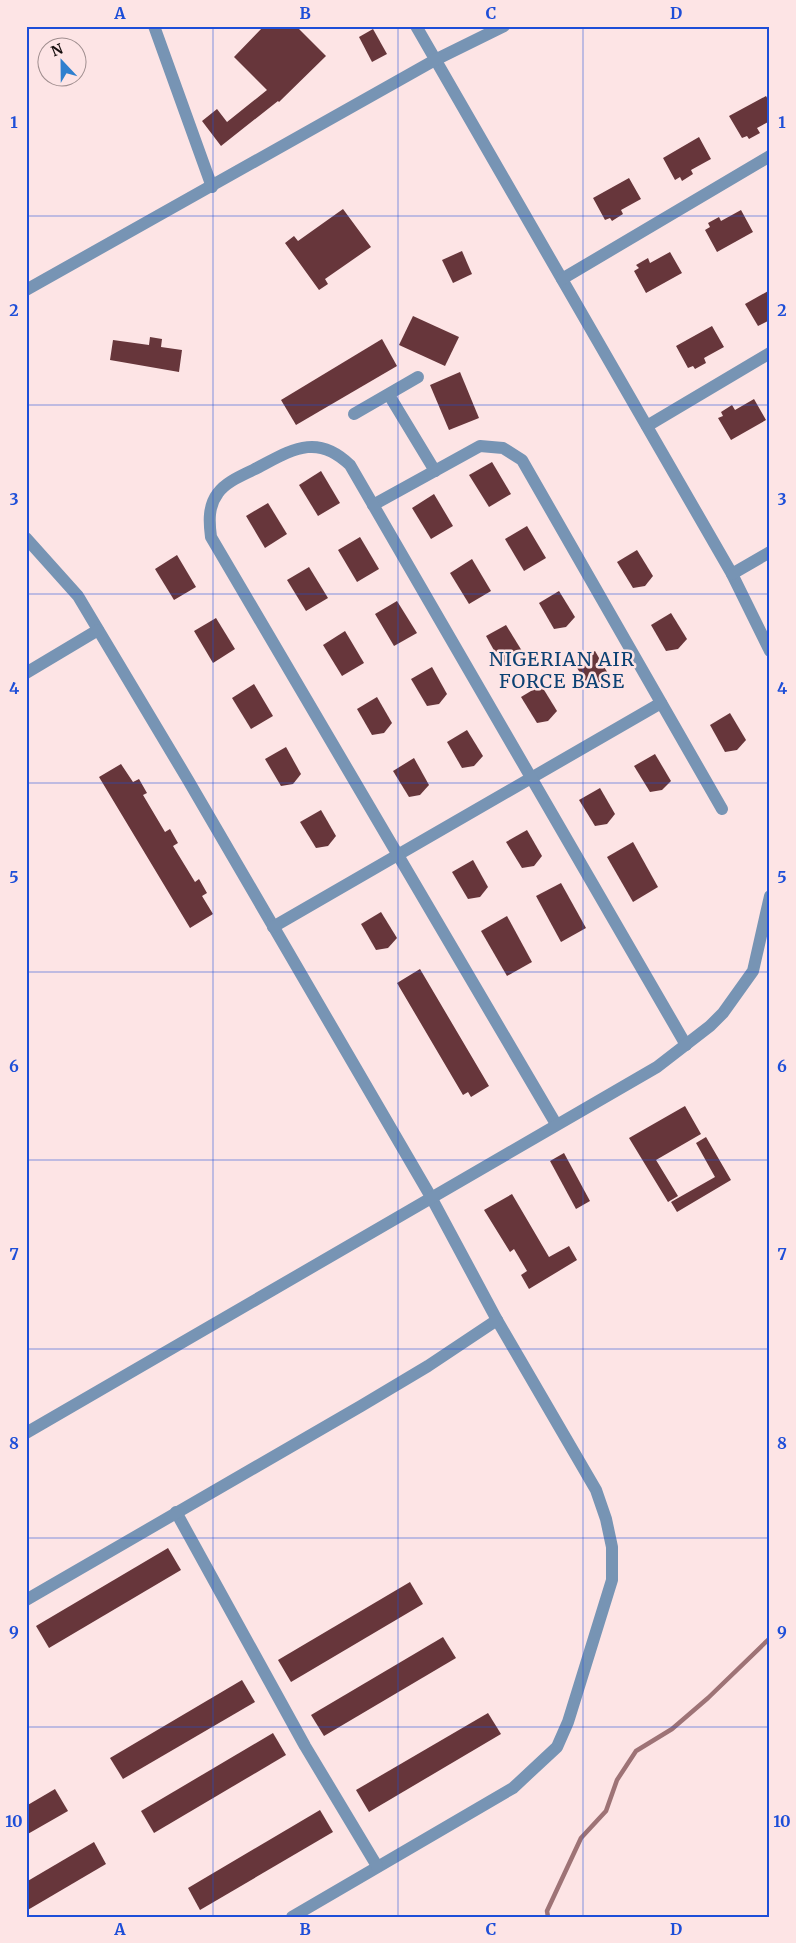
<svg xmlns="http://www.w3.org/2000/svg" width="796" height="1943" font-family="Merriweather,serif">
  <rect width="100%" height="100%" fill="#fde4e5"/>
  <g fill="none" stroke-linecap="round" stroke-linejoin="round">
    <!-- stream -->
    <polyline stroke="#9e7376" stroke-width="4.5" points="548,1917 547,1911 581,1838 606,1811 617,1780 636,1751 672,1729 708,1698 770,1638"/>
  </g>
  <!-- building -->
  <g fill="#67363b">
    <polygon points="264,26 296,26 326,56 279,102 278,101 221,146 202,121 217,109 227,122 267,90 234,57"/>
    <polygon points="373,29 387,54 372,62 359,37"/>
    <polygon points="766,96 770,103 770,121 757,128 760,133 749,139 747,136 742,138 729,116"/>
    <polygon points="699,137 711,159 691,170 693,174 682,181 680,177 675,180 663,158"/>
    <polygon points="629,178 641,199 621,210 623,214 612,221 610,218 605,220 593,198"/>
    <polygon points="343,209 371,247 325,279 328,284 319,290 285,243 294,236 298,241"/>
    <polygon points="741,210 753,232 717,252 705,230 710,227 708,223 719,217 721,221"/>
    <polygon points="462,251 472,274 453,283 442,260"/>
    <polygon points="670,252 682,273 646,293 634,271 639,268 636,265 648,258 650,263"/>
    <polygon points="770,290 770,320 758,326 745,304"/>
    <polygon points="413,316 459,337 445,366 399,345"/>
    <polygon points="712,326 724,347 704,358 706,363 695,369 693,366 688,368 676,346"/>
    <polygon points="150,337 162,339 161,347 182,350 179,372 110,360 113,340 149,345"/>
    <polygon points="382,339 397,366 296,425 281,400"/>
    <polygon points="460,372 479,418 449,430 430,385"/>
    <polygon points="754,399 766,420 731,440 718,418 723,416 721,412 732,405 735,410"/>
    <polygon points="492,462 511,494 489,507 469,475"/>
    <polygon points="321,471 340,503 318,516 299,485"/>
    <polygon points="434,494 453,526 431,539 412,508"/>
    <polygon points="268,503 287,534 265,548 246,516"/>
    <polygon points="527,526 546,558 524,571 505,539"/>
    <polygon points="360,537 379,569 357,582 338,550"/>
    <polygon points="637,550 653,576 645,586 633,588 617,562"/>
    <polygon points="177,555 196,587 174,600 155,569"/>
    <polygon points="472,559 491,591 469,604 450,573"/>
    <polygon points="309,567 328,598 306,611 287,580"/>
    <polygon points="559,591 575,617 566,627 554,629 539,603"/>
    <polygon points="397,601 417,633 394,646 375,614"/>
    <polygon points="671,613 687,639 678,649 666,651 651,625"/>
    <polygon points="216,618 235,649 213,663 194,631"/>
    <polygon points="506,625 522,651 514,661 501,663 486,636"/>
    <polygon points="345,631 364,663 342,676 323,645"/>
    <polygon points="595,651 610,677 602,687 590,689 574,663"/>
    <polygon points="432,667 447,694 439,704 427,706 411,679"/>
    <polygon points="254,684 273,716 251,729 232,698"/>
    <polygon points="541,685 557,711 548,721 537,723 521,697"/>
    <polygon points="377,697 392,723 384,733 372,735 357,709"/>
    <polygon points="730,713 746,740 737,750 725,752 710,725"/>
    <polygon points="467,730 483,756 474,766 462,768 447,742"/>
    <polygon points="286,747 301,774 293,784 281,786 265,759"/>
    <polygon points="655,754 671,781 662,790 650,792 634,766"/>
    <polygon points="414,758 429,785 420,795 409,797 393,771"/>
    <polygon points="121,764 133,782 139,779 147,793 143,795 165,832 170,829 178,843 173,846 195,882 199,879 207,893 202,896 213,914 190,928 99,777"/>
    <polygon points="600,788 615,814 607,824 595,826 579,800"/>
    <polygon points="321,810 336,836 328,846 316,848 300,822"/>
    <polygon points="527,830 542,856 534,866 522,868 506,842"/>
    <polygon points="633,842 658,887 633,902 607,857"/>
    <polygon points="473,860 488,887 480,897 468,899 452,872"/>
    <polygon points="561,883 586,928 561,942 536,896"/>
    <polygon points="381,912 397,938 388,948 376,950 361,924"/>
    <polygon points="507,916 532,962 507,976 481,931"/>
    <polygon points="420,969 489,1086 471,1097 468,1092 463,1095 397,983"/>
    <polygon points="685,1106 701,1134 656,1160 678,1196 668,1202 629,1138"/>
    <polygon points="706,1137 731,1180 677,1212 671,1202 715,1177 696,1143"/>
    <polygon points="564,1153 590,1201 576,1209 550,1161"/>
    <polygon points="512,1194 549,1257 569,1246 577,1260 529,1289 521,1275 527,1271 514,1249 510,1252 484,1210"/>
    <polygon points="168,1548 181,1570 49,1648 36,1626"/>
    <polygon points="410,1582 423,1604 291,1682 278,1660"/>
    <polygon points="443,1637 456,1658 324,1736 311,1715"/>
    <polygon points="242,1680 255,1702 123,1779 110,1758"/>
    <polygon points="488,1713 501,1734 369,1812 356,1790"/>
    <polygon points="273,1733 286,1755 154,1833 141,1811"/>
    <polygon points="55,1789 68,1811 26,1835 26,1806"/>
    <polygon points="320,1810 333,1832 200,1910 188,1888"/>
    <polygon points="94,1842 106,1864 26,1911 26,1882"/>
  </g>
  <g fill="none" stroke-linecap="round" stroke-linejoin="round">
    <!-- street -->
    <g stroke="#7794b4" stroke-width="12">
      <polyline points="154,26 212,187"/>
      <polyline points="416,26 732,574 770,651"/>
      <polyline points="562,279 770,156"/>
      <polyline points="26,290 435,60 504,26"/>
      <polyline points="389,395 435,471"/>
      <polyline points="354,414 418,377"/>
      <polyline points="647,426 770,353"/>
      <polyline points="373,505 480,446 503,448 522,460 722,809"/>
      <polyline points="26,538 78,596 188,780 431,1197 497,1320 596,1490 606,1519 612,1547 612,1580 568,1722 557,1747 513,1788 292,1917"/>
      <polyline points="732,574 770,552"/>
      <polyline points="26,673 98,630"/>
      <polyline points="273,927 661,703"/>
      <path d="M 556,1124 L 211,537 C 209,522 208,506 218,493 C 226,482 241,476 253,470 C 289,452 315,431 350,465 L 686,1045"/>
      <polyline points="26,1433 657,1067 710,1026 723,1013 753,971 770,896"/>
      <polyline points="176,1512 305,1746 377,1866"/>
      <polyline points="26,1600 361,1406 428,1366 497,1320"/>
    </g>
  </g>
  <!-- grid -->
  <path fill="none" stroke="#1d4ed8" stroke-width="1" stroke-opacity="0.55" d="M 213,26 L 213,1917M 398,26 L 398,1917M 583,26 L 583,1917M 26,216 L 770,216M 26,405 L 770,405M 26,594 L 770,594M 26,783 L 770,783M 26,972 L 770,972M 26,1160 L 770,1160M 26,1349 L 770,1349M 26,1538 L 770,1538M 26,1727 L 770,1727"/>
  <g text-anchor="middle" stroke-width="5" stroke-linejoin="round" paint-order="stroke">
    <!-- neighbourhood labels -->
    <g font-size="19" letter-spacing="1" fill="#0c4173" stroke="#fde4e5">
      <text x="562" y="666">NIGERIAN AIR<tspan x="562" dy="22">FORCE BASE</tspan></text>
    </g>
  </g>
  <!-- border -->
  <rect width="796" height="1943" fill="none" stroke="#fde4e5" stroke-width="55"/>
  <!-- north arrow -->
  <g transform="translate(62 62) rotate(338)"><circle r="24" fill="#fde4e5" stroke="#a08e8f"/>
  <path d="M0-4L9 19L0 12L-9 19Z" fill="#2f80cf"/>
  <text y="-8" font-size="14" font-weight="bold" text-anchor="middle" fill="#150d0d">N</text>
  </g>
  <rect x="28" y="28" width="740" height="1888" fill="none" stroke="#1d4ed8" stroke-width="2"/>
  <g font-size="16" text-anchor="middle" font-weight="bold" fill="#1d4ed8">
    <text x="120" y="19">A</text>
    <text x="305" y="19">B</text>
    <text x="491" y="19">C</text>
    <text x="676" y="19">D</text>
    <text x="14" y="128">1</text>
    <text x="782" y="128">1</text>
    <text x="14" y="316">2</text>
    <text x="782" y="316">2</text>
    <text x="14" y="505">3</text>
    <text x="782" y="505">3</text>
    <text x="14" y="694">4</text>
    <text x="782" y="694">4</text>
    <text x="14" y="883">5</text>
    <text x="782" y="883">5</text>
    <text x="14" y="1072">6</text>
    <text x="782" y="1072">6</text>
    <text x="14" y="1260">7</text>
    <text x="782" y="1260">7</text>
    <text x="14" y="1449">8</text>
    <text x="782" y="1449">8</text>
    <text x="14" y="1638">9</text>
    <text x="782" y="1638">9</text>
    <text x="14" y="1827">10</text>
    <text x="782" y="1827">10</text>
    <text x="120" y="1935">A</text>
    <text x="305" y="1935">B</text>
    <text x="491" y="1935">C</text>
    <text x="676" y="1935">D</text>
  </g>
</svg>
